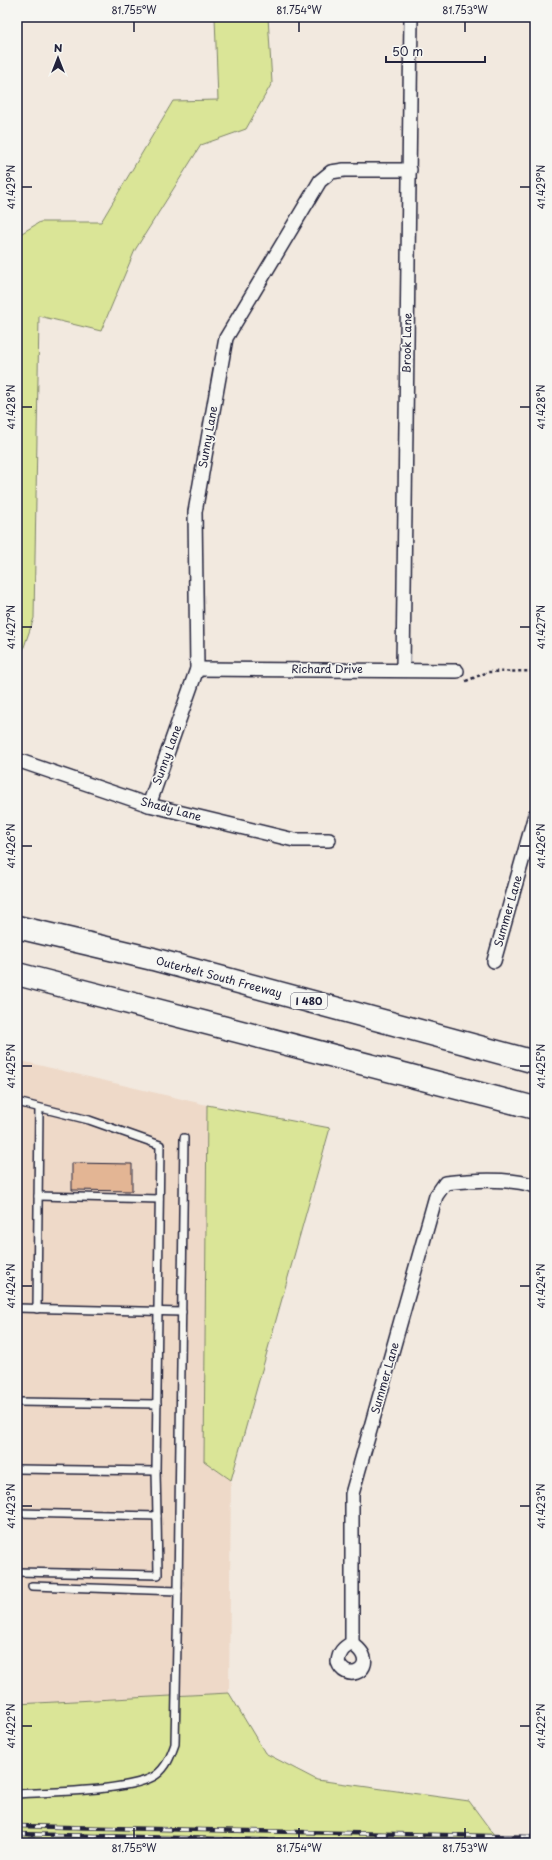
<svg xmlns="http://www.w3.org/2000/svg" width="552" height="1860" font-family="'Playpen Sans',sans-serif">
  <rect width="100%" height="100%" fill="#f2e9df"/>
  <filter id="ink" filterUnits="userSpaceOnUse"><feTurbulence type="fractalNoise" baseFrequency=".025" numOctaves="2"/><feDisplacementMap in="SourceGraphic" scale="8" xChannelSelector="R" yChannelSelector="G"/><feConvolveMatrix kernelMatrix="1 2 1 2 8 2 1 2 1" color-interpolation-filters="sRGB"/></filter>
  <g filter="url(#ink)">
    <!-- built -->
    <polygon fill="#eed9c8" points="17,1060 207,1105 204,1461 231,1480 229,1693 17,1704"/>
    <!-- green -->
    <g fill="#dae597" stroke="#7e8469">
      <polygon points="215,17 268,17 272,83 246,129 201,145 135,250 101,331 39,316 34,618 17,667 17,236 40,222 101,222 173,101 218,100"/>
      <polygon points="207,1105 330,1128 231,1480 204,1461"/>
      <polygon points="229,1693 265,1753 317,1780 469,1801 500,1843 17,1843 17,1704"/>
    </g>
    <!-- building -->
    <polygon fill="#e3b594" stroke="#22223b" points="72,1163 132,1164 132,1191 72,1190"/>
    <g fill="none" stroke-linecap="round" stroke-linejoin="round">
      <defs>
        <g id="service">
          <polyline points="17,1102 89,1120 160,1145 156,1471 17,1469"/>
          <polyline points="38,1196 159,1199"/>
          <polyline points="17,1308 182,1312"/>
          <polyline points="37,1309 39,1108"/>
          <polyline points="17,1402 157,1404"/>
          <polyline points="17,1513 157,1516 156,1471"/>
          <polyline points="17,1572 158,1575 157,1516"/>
          <polyline points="178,1591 184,1138"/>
          <path d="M 17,1794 C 48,1792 134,1791 156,1775 C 167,1767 171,1755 175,1744 L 178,1591 L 32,1586"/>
        </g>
        <g id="minor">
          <polyline points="197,669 457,671"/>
          <polyline points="403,669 411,17"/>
          <polyline points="17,760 149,805 294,840 329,840"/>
          <polyline points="149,805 197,669 195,512 226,338 320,181 331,172 344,170 410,170"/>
          <polyline points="494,961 535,815"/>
          <path d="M 352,1643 C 343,1648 339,1652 338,1662 C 345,1682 371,1672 363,1655 C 361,1650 355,1646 352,1643 L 352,1494 L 436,1196 L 445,1183 C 471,1180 510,1178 535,1186"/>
        </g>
        <g id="motorway">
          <polyline points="17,927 153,959 535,1062"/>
          <polyline points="17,974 535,1108"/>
        </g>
      </defs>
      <!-- service casing -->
      <use href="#service" stroke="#22223b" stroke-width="10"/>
      <!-- minor casing -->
      <use href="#minor" stroke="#22223b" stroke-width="16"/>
      <!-- motorway casing -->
      <use href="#motorway" stroke="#22223b" stroke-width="25"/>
      <!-- path -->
      <polyline stroke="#22223b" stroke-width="2.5" stroke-dasharray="3 3" stroke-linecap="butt" points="466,681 488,672 535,671"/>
      <!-- service -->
      <use href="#service" stroke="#f6f6f2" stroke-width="7"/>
      <!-- minor -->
      <use href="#minor" stroke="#f6f6f2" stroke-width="13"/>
      <!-- motorway -->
      <use href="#motorway" stroke="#f6f6f2" stroke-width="22"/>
      <defs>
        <g id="rail">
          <polyline points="17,1826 535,1837"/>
          <polyline points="17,1834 384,1843"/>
        </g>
      </defs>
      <!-- rail casing -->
      <use href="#rail" stroke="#22223b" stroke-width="4.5"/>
      <!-- rail -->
      <use href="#rail" stroke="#f6f6f2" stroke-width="3" stroke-dasharray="9" stroke-linecap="butt"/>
    </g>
  </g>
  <!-- ticks -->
  <path fill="none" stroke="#22223b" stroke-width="1.5" d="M 134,22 L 134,32M 299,22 L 299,32M 465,22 L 465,32M 22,187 L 32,187M 520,187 L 530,187M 22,407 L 32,407M 520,407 L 530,407M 22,627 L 32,627M 520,627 L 530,627M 22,846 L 32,846M 520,846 L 530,846M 22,1066 L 32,1066M 520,1066 L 530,1066M 22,1286 L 32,1286M 520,1286 L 530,1286M 22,1506 L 32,1506M 520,1506 L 530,1506M 22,1726 L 32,1726M 520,1726 L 530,1726M 134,1828 L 134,1838M 299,1828 L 299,1838M 465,1828 L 465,1838"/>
  <g text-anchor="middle" stroke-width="3.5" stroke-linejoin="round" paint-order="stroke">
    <!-- shield labels -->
    <rect fill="#f6f6f2" stroke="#626272" stroke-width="1" x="291" y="993" width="36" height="16" rx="3"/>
    <g font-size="10" font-weight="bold" fill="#22223b">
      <text x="309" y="1005">I 480</text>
    </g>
    <!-- street labels -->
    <g font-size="11" fill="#22223b" stroke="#f6f6f2">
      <text transform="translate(407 343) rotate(-89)" y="4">Brook Lane</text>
      <text transform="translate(208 437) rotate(-80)" y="4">Sunny Lane</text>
      <text x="327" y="673">Richard Drive</text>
      <text transform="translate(167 755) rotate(-70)" y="4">Sunny Lane</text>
      <text transform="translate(171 809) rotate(15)" y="4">Shady Lane</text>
      <text transform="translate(508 911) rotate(-74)" y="4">Summer Lane</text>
      <text transform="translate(219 977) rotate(15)" y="4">Outerbelt South Freeway</text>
      <text transform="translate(385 1378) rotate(-74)" y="4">Summer Lane</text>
    </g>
  </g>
  <!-- margin -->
  <rect width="552" height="1860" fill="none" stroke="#f6f6f2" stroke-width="44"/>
  <!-- north arrow -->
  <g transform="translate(58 58)" stroke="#f6f6f2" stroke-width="3" paint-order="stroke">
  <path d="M0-3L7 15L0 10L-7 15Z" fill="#22223b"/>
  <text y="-6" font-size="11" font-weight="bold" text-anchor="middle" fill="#22223b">N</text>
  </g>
  <!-- scale -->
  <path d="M386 56v6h99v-6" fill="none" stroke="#22223b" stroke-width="2"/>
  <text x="392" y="56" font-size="12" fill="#22223b" stroke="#f6f6f2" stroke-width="3" paint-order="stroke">50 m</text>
  <rect x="22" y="22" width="508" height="1816" fill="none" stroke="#22223b" stroke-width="1.5"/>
  <g font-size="10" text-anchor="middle" fill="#22223b">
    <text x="134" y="14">81.755°W</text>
    <text x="299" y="14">81.754°W</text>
    <text x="465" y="14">81.753°W</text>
    <text transform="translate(11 187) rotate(-90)" y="4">41.429°N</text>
    <text transform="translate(541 187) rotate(-90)" y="4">41.429°N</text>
    <text transform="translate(11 407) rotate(-90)" y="4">41.428°N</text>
    <text transform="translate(541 407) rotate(-90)" y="4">41.428°N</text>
    <text transform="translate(11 627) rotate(-90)" y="4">41.427°N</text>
    <text transform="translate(541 627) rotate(-90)" y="4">41.427°N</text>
    <text transform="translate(11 846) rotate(-90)" y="4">41.426°N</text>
    <text transform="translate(541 846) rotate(-90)" y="4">41.426°N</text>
    <text transform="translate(11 1066) rotate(-90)" y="4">41.425°N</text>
    <text transform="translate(541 1066) rotate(-90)" y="4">41.425°N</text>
    <text transform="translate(11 1286) rotate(-90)" y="4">41.424°N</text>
    <text transform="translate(541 1286) rotate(-90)" y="4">41.424°N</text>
    <text transform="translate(11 1506) rotate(-90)" y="4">41.423°N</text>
    <text transform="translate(541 1506) rotate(-90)" y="4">41.423°N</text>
    <text transform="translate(11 1726) rotate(-90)" y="4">41.422°N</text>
    <text transform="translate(541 1726) rotate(-90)" y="4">41.422°N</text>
    <text x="134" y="1852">81.755°W</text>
    <text x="299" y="1852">81.754°W</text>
    <text x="465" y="1852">81.753°W</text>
  </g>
</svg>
